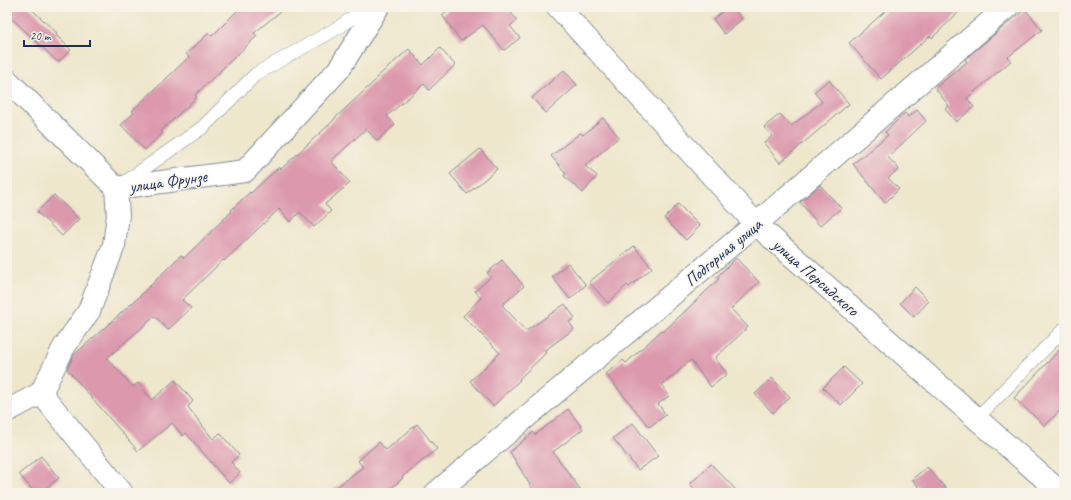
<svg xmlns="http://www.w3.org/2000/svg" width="1071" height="500" font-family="Caveat,sans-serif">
  <rect width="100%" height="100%" fill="#f7f3e8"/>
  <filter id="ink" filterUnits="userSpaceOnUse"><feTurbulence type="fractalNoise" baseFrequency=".025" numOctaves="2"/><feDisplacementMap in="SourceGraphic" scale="8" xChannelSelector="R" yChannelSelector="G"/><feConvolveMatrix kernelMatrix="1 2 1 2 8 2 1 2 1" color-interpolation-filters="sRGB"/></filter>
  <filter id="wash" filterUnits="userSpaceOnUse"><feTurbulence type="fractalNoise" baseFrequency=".012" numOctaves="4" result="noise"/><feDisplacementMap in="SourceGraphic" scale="16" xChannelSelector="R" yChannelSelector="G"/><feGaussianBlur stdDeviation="0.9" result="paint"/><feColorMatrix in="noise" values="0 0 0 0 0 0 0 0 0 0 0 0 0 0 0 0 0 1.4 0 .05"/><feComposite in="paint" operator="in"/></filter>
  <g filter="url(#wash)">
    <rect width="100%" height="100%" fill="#eee7cc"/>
    <g id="blocks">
      <!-- building -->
      <g fill="#dc99ad">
        <polygon points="7,7 29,7 57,33 56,35 71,50 58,62 7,14"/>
        <polygon points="241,7 286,7 254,33 257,36 195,95 197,97 161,131 163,133 145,150 121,125 134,113 132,111 189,57 186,54 209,33 212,36"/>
        <polygon points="452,7 506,7 517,20 510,26 520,38 504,50 483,25 461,41 442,15"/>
        <polygon points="728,7 733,7 742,19 724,34 713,19"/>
        <polygon points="890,7 964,7 932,38 930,36 881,79 849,43"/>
        <polygon points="1025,9 1042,30 1008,57 1011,61 967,98 974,107 956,122 945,109 949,106 935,88 967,62 965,59"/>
        <polygon points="440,48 455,65 429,90 424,84 387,116 395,125 377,141 366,129 331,161 350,183 325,204 331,211 314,227 300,212 290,222 279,209 224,261 223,260 182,300 191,308 168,330 155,316 107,358 133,387 138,383 152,400 175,380 193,401 188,407 213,439 220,433 239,455 231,462 240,473 229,483 186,433 183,436 172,423 138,451 67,369 74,355 138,298 181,255 184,258 232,211 231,210 250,192 251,193 279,167 281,169 334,120 334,119 377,79 376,78 409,49 423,65"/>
        <polygon points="564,70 577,85 546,113 532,98"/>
        <polygon points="829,80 849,104 780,163 764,143 772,136 764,127 780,114 791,126 822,102 814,92"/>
        <polygon points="917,110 926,121 888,157 899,169 888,178 899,189 885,203 853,164 888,135 885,132 905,113 908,117"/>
        <polygon points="603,118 619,137 585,166 597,176 583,193 564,176 566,173 551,156 580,133 583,135"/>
        <polygon points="480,149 497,169 467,194 450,174"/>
        <polygon points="820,185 841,208 820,226 800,202"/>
        <polygon points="54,195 79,219 62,236 37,212"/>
        <polygon points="678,204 700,226 686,240 664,218"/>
        <polygon points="634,246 652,268 629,287 627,285 608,303 589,282"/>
        <polygon points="736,258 759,282 731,309 748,327 715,358 727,374 711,387 691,360 662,385 669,396 658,404 666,415 649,427 606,374 623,360 626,363 662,330 663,332 719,279 717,277"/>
        <polygon points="502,260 524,286 502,305 526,331 565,304 575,318 569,322 574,329 544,351 546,353 519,379 520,380 493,406 470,381 500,353 463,316 481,298 475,291 491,277 487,273"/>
        <polygon points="568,263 586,285 570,299 552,277"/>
        <polygon points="915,287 929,301 914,317 900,303"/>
        <polygon points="1064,345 1064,406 1045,426 1014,398"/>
        <polygon points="844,367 862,384 841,405 823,388"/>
        <polygon points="772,378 790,397 773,413 755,394"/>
        <polygon points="568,409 583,429 553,452 583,493 535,493 510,452 533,432 535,435"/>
        <polygon points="633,423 658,456 638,470 613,438"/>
        <polygon points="417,424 437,449 402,477 403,478 386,493 329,493 363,467 358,461 379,442 386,450"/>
        <polygon points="41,456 59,478 40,493 35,493 19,474"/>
        <polygon points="711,464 739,493 698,493 690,484"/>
        <polygon points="927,467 950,493 924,493 912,479"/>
      </g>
    </g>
  </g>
  <g filter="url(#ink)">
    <use href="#blocks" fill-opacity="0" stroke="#848b95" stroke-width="1"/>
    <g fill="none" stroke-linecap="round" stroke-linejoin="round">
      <defs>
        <g id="service">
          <polyline points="121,185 203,127 256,74 341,26 366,7"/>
          <polyline points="977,418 1064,329"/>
        </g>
        <g id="minor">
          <polyline points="558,7 756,224 1061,493"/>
          <polyline points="7,80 116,188"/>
          <polyline points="41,393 122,493"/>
          <polyline points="7,411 41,393 64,347 89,311 114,245 118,215 116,188 245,171 339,69 378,7"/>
          <polyline points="436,493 756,224 1007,7"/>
        </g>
      </defs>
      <!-- service casing -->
      <use href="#service" stroke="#848b95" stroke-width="14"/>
      <!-- minor casing -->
      <use href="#minor" stroke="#848b95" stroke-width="24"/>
      <!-- service -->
      <use href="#service" stroke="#fff" stroke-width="13"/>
      <!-- minor -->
      <use href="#minor" stroke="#fff" stroke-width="22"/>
    </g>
  </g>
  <g text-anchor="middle" stroke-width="3" stroke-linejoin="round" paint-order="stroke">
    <!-- street labels -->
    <g font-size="17" fill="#1b2f5e" stroke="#f7f3e8">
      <text transform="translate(168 181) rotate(-8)" y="6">улица Фрунзе</text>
      <text transform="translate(723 252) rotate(-40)" y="6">Подгорная улица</text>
      <text transform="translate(816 277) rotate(41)" y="6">улица Персидского</text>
    </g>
  </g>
  <!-- margin -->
  <rect width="1071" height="500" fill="none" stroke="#f7f3e8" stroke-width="24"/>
  <!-- scale -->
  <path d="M24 40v6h66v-6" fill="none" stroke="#1b2f5e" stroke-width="2"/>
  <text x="30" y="40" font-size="12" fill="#1b2f5e" stroke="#f7f3e8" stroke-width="3" paint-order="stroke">20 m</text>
</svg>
